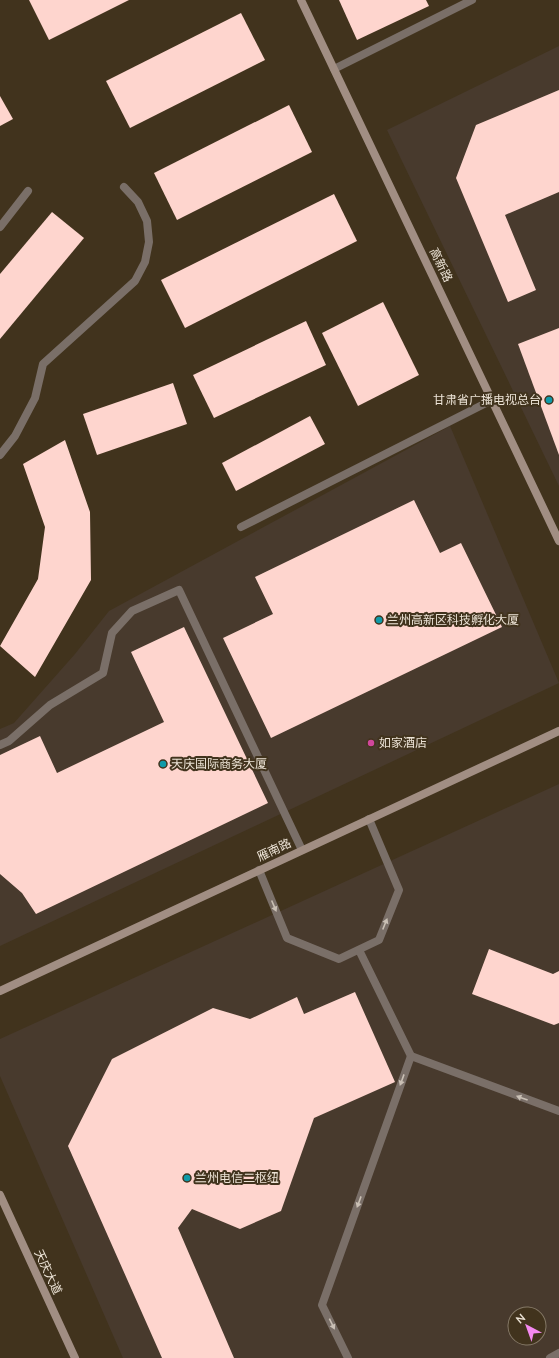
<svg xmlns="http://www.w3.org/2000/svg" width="559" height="1358" font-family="'Nunito Sans','Noto Sans SC',sans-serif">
  <rect width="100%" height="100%" fill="#41331d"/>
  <!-- commercial -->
  <g fill="#483a2d" fill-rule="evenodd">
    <polygon points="559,46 559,486 387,130"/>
    <polygon points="450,426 559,683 0,946 0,729 14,723 75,654 109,611"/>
    <path d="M 559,784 L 559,1358 L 123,1358 L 0,1076 L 0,1039 ZM 515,1314 L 539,1314 L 539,1338 L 515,1338 Z"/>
  </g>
  <!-- building -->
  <g fill="#fed5ce">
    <polygon points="29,0 129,0 49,40"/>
    <polygon points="339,0 426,0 429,6 357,40"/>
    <polygon points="241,13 265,60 130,128 106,81"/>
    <polygon points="559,90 559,192 505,215 536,290 508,302 456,178 476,125"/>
    <polygon points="0,96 13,119 0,126"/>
    <polygon points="289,105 312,152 177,220 154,173"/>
    <polygon points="334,194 357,241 185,328 161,280"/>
    <polygon points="52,212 84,238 0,339 0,274"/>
    <polygon points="383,302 419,375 358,406 322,333"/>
    <polygon points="306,321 326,365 214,418 193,375"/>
    <polygon points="559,328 559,455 518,344"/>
    <polygon points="173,383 187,424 97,455 83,414"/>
    <polygon points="310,416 325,444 236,491 222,463"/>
    <polygon points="65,440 90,512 91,580 35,677 0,646 38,579 45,527 23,464"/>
    <polygon points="414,500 440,553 461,543 502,627 271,738 223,638 273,614 255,577"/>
    <polygon points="184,627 268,803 36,914 22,893 0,874 0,755 40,736 57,773 164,722 131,652"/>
    <polygon points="489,949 553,974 559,971 559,1023 554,1025 472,994"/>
    <polygon points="355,992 395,1082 314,1118 281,1211 240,1229 192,1209 178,1228 234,1358 162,1358 68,1146 112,1059 213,1008 250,1019 297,997 304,1014"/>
  </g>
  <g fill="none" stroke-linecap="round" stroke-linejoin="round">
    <!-- lane -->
    <g stroke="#7a6f68" stroke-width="8">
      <polyline points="334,69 472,0"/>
      <polyline points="241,527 492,400"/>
      <polyline points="0,745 9,741 50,705 103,673 112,633 132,611 179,590 302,850"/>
      <polyline points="259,870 287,938 339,959 379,940 399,890 369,819"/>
      <polyline points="359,950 411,1056"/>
      <polyline points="348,1358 322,1305 411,1056 559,1111"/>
      <polyline points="550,1358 559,1353"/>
    </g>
    <!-- street -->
    <g stroke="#7a6f68" stroke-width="8">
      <polyline points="0,227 28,191"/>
      <polyline points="0,455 15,436 35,398 43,364 135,281 145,262 149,242 147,221 138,202 124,187"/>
    </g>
    <!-- secondary -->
    <g stroke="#a18e83" stroke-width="8">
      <polyline points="301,0 559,541"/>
      <polyline points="0,991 559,731"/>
      <polyline points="0,1195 75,1358"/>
    </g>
  </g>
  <!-- one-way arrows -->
  <defs><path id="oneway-solid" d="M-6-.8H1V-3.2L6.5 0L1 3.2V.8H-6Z"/></defs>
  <g fill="#cac0b5">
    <use href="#oneway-solid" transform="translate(274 906) rotate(67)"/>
    <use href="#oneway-solid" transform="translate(385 924) rotate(-68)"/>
    <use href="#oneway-solid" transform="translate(402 1080) rotate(110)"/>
    <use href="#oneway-solid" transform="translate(522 1098) rotate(-160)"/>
    <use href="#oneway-solid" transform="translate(359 1202) rotate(110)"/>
    <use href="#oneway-solid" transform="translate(332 1324) rotate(64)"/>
  </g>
  <!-- markers -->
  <g fill="#0f9aa8" stroke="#41331d" stroke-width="1.5">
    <circle cx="549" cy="400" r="4"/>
    <circle cx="379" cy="620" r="4"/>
    <circle cx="163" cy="764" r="4"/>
    <circle cx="187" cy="1178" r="4"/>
  </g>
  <circle fill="#d1479c" stroke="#41331d" stroke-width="1.5" cx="371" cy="743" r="4"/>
  <g text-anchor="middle" stroke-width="4" stroke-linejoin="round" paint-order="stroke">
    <!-- street labels -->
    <g font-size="12" fill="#ece3d6" stroke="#41331d">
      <text transform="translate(441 265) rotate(64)" y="4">高新路</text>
      <text transform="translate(274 850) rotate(-25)" y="4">雁南路</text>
      <text transform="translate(48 1272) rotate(65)" y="4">天庆大道</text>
    </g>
    <!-- poi labels -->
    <g font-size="12" fill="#ece3d6" stroke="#41331d" text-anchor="start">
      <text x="541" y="404" text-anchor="end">甘肃省广播电视总台</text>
      <text x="387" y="624">兰州高新区科技孵化大厦</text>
      <text x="379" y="747">如家酒店</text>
      <text x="171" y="768">天庆国际商务大厦</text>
      <text x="195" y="1182">兰州电信二枢纽</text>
    </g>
  </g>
  <!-- north arrow -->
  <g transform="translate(527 1326) rotate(319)"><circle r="19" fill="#41331d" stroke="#857967"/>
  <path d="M0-3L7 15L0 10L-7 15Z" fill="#f489f0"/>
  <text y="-6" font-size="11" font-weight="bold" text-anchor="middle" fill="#ece3d6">N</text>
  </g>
</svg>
